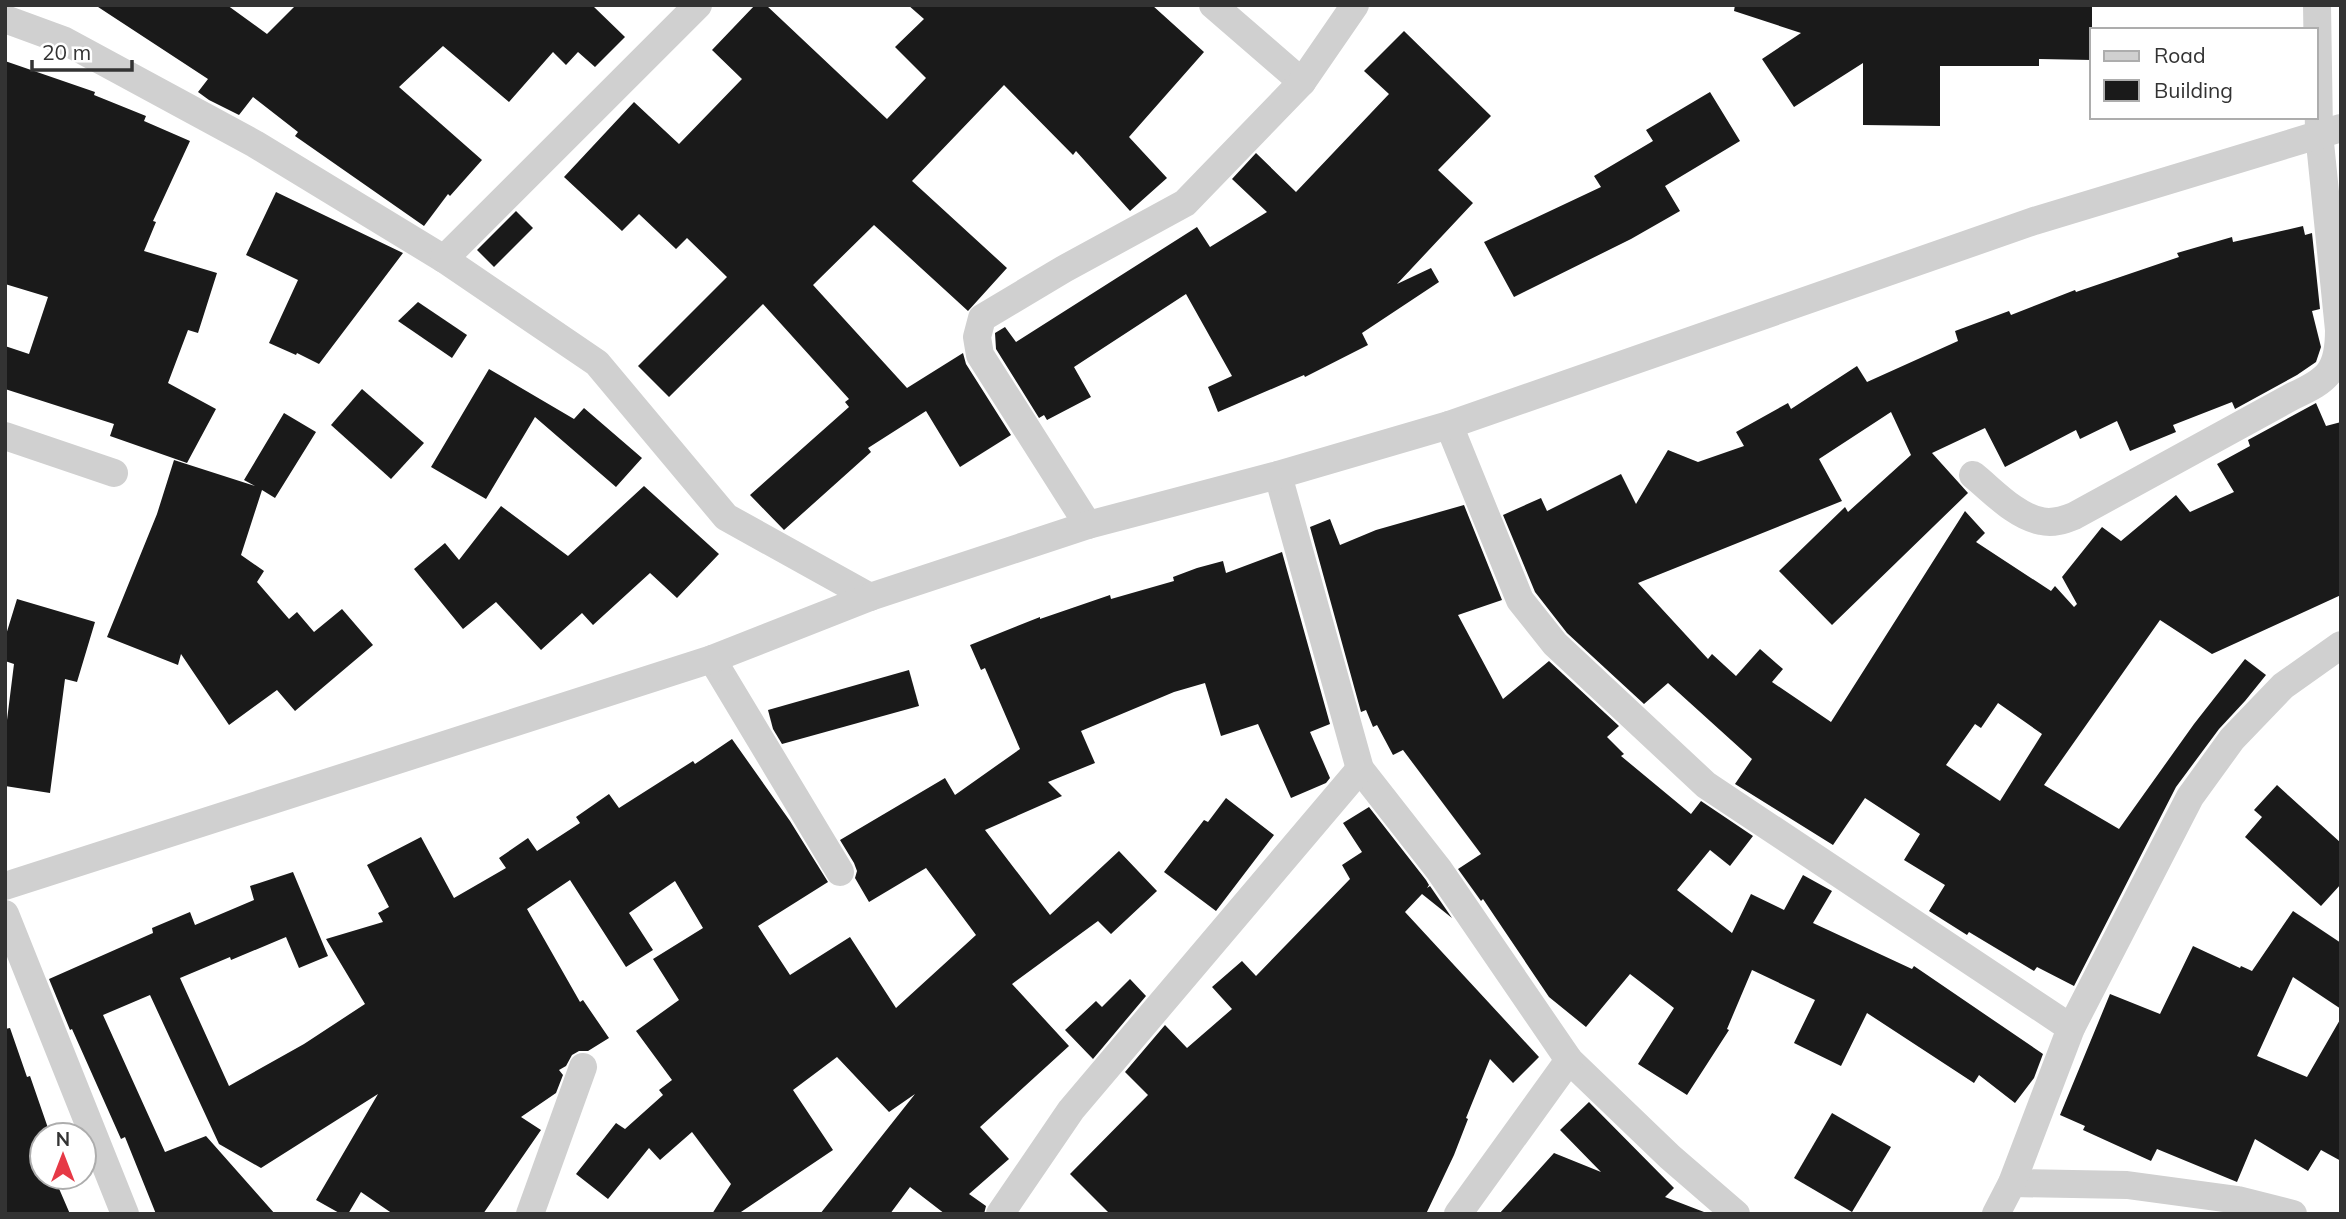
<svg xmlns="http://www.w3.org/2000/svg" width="2346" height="1219" font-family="Mulish,sans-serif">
  <rect width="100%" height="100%" fill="#fff"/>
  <!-- building -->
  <g fill="#1a1a1a" fill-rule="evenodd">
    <polygon points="95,5 227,5 267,34 296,5 592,5 625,37 595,67 578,52 566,65 553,52 509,102 443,46 399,87 482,160 450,196 448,194 424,226 295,136 298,132 253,97 239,115 209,100 198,92 208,79"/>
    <polygon points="755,5 766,5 887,119 926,78 895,47 924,19 908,5 1152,5 1204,52 1129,137 1167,178 1130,211 1076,151 1073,155 1004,85 912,181 1007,268 968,311 874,225 813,285 907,388 963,353 966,364 1011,435 960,467 926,411 868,448 871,452 784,530 750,495 849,407 845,402 849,399 763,304 669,397 638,366 727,277 687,238 676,249 639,214 622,231 564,177 634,102 679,144 742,79 712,50"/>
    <polygon points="1735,5 2092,5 2092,60 2039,59 2039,66 1940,66 1940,126 1863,125 1863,63 1794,107 1762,59 1801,33 1734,11"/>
    <polygon points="1404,31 1491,116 1438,170 1473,203 1397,284 1431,268 1439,282 1362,333 1368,345 1305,377 1304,375 1218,412 1208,387 1232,376 1186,294 1074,367 1091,397 1047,420 1044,415 1039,418 996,349 995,333 1005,327 1016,342 1197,227 1210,247 1267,212 1232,179 1256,153 1296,192 1389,94 1364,71"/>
    <polygon points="5,61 95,92 94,95 146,116 144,121 190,141 153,221 156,222 144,251 217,273 198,333 188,330 168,383 216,409 187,463 110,436 114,424 5,389 5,346 29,354 48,297 5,284"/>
    <polygon points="1710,92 1740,141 1665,186 1680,211 1631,239 1514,297 1484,242 1601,187 1594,176 1653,141 1646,130"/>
    <polygon points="276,192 403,253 319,364 297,353 296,355 269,343 298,280 246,255"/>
    <polygon points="516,211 533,228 494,267 477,250"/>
    <path d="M 2303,226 L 2305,235 L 2312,233 L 2320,309 L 2312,311 L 2321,347 L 2316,362 L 2297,375 L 2235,409 L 2232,402 L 2173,425 L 2176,432 L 2130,451 L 2117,421 L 2080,439 L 2076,430 L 2005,467 L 1985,428 L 1932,453 L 1968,493 L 1832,625 L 1779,571 L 1845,507 L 1848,512 L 1911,455 L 1891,412 L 1819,459 L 1842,501 L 1638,583 L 1708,659 L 1712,654 L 1736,676 L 1760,649 L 1783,669 L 1772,682 L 1831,722 L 1965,511 L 1985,533 L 1976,542 L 2051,591 L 2055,586 L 2074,607 L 2077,604 L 2062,577 L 2102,527 L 2121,541 L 2176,495 L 2190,512 L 2234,492 L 2217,464 L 2250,446 L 2248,440 L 2316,403 L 2326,426 L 2341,422 L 2341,595 L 2212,654 L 2160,620 L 2044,785 L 2119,829 L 2194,724 L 2245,659 L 2266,675 L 2245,701 L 2219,729 L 2176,787 L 2074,986 L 2037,967 L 2034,971 L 1969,932 L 1967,935 L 1929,911 L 1945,885 L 1904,860 L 1920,834 L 1865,798 L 1833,845 L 1735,784 L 1752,759 L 1668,683 L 1644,704 L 1567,633 L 1535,592 L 1503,515 L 1541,498 L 1547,511 L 1621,474 L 1636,504 L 1668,450 L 1698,462 L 1744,446 L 1736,432 L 1788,403 L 1791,409 L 1857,366 L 1867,382 L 1958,341 L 1955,331 L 2009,311 L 2011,315 L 2075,290 L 2076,292 L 2179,257 L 2177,253 L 2232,237 L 2233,242 ZM 1998,703 L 2042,734 L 2000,801 L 1946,765 L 1975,724 L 1981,728 Z"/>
    <polygon points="418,302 467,335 452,358 398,321"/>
    <polygon points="489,369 574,419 584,408 642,458 616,487 535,417 486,499 431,467"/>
    <polygon points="362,389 424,443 391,479 331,425"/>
    <polygon points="284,413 316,432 275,498 262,490 241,555 264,571 257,582 289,619 297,612 314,632 342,609 373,645 295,711 277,690 229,725 181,654 178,665 107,637 157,514 174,460 255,486 244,480"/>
    <polygon points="644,486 719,554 677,598 650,573 593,625 582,613 541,650 496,602 463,629 414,569 445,543 459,560 501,506 568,556"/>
    <polygon points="1464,505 1502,600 1458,615 1503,699 1549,661 1619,726 1607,737 1624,754 1621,756 1691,814 1701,801 1753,836 1730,866 1710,850 1677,890 1732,933 1751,894 1784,910 1803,875 1832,891 1813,923 1912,969 1914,966 2043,1054 2034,1078 2015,1103 1979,1075 1974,1083 1867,1013 1841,1066 1794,1043 1815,1000 1752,970 1727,1029 1729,1030 1687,1095 1638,1064 1674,1008 1630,974 1586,1027 1549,997 1483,899 1481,901 1458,869 1481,854 1403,750 1393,755 1377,725 1373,727 1366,710 1361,712 1310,527 1330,519 1340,545 1376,530"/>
    <polygon points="1282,552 1330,724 1310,732 1330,778 1326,783 1291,798 1258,724 1221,736 1205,683 1174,692 1081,731 1095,763 1048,782 1062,796 985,830 1050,915 1119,851 1157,891 1111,934 1098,921 1012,984 1069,1046 980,1127 1009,1159 969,1194 986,1206 984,1214 945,1214 910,1187 890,1214 820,1214 915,1094 889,1112 837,1057 793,1090 833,1150 738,1214 712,1214 731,1184 692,1132 660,1160 649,1148 608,1199 576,1174 616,1123 625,1129 663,1095 659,1090 672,1080 636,1031 679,1000 653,959 703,928 675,881 629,913 653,950 626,967 570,880 527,909 580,1002 583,1000 609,1038 588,1051 579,1051 572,1055 566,1066 559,1070 563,1075 556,1093 521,1117 541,1130 483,1214 393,1214 361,1192 348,1214 341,1214 316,1200 378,1094 261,1168 219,1144 150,995 103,1015 165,1152 206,1136 275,1214 156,1214 125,1137 121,1139 72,1029 70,1030 49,979 153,933 152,928 190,912 195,925 254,900 250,886 293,872 328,956 299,968 286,937 231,960 230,957 180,978 229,1086 304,1044 365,1004 326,939 383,922 378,913 389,907 367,865 421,837 454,898 506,868 499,858 528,838 537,851 580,823 576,817 609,794 619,808 693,761 695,764 732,739 790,821 828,882 758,926 790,975 850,937 896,1008 976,935 926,868 869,902 855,878 857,871 854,863 840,840 945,778 955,795 1020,749 985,668 981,670 970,645 1040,617 1040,619 1110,595 1111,599 1174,581 1173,577 1197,568 1223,561 1226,573"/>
    <polygon points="17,599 95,622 77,682 65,679 50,793 5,786 5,736 14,664 5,661 5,638"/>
    <polygon points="909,670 919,706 782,744 773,729 768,710"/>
    <polygon points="2277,785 2341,843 2341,884 2321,906 2245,837 2262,817 2254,810"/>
    <polygon points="1226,798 1274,835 1216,911 1164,872 1204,820 1208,822"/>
    <polygon points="1369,807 1426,880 1429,885 1427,888 1430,886 1452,918 1422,894 1405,912 1539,1057 1513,1083 1490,1059 1466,1118 1468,1119 1454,1155 1426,1214 1110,1214 1070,1174 1148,1095 1125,1072 1165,1025 1187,1048 1232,1009 1212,987 1242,961 1256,976 1350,879 1342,865 1362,852 1343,823"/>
    <polygon points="2293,911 2341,943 2341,1009 2293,977 2257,1056 2307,1077 2341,1018 2341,1161 2321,1150 2308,1171 2255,1139 2237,1182 2157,1149 2151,1161 2083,1130 2085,1126 2060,1115 2110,994 2160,1014 2193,946 2240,968 2241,966 2252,971"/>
    <polygon points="1130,979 1146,996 1093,1059 1065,1030 1096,1001 1102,1007"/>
    <polygon points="10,1028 27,1077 30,1076 48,1128 42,1130 42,1177 54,1177 70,1214 5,1214 5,1029"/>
    <polygon points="1589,1102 1674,1188 1665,1197 1704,1212 1703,1214 1499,1214 1554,1153 1601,1172 1560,1130"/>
    <polygon points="1832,1113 1891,1147 1852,1212 1794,1178"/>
  </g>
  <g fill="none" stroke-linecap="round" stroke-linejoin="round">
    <!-- street -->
    <g stroke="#d0d0d0" stroke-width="28">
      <polyline points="1213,5 1302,82"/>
      <polyline points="5,19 65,41 255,144 444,259 597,363 726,517 870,597"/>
      <polyline points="444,259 698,5"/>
      <polyline points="1449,425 1520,600 1555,644 1706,785 2071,1028"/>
      <polyline points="5,436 114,473"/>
      <polyline points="1278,475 1360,769 1439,870 1569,1060 1670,1157 1736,1214"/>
      <path d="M 1973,475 C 1993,491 2015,516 2041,521 C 2053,524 2064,520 2074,516 L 2293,396 C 2328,380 2339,371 2339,330 L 2319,133 L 2317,5"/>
      <polyline points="1088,525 980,355 977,337 982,318 1064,269 1185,203 1302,82 1355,5"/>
      <polyline points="712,659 840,872"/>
      <polyline points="5,886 712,659 870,597 1088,525 1278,475 1449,425 2034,221 2341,128"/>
      <polyline points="5,914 125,1214"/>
      <polyline points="2012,1183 2127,1185 2238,1200 2293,1214"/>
      <polyline points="530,1214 583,1067"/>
      <polyline points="1000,1214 1071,1110 1360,769"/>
      <polyline points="1458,1214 1569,1060"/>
      <polyline points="1996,1214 2012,1183 2071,1028 2190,797 2232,739 2283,686 2341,645"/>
    </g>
  </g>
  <!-- border -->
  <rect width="2346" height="1219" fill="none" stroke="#333333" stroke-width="14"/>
  <!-- legend -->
  <rect x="2090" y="28" width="228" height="91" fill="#ffffff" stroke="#adadad" stroke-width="2"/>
  <rect x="2104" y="51" width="35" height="10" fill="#d0d0d0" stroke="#adadad" stroke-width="2"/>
  <text x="2154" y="63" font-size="21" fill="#333333">Road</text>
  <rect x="2104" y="80" width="35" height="21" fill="#1a1a1a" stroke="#adadad" stroke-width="2"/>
  <text x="2154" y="98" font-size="21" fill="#333333">Building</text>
  <!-- north arrow -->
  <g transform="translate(63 1156)"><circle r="33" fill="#ffffff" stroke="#adadad" stroke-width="2"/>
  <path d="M0-5L12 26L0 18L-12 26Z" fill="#e63946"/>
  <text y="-10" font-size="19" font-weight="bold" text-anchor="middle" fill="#333333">N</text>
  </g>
  <!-- scale -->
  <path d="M32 60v10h100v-10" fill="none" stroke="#333333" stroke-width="3.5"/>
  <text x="42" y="60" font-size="21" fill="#333333" stroke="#ffffff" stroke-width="5" paint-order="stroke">20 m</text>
</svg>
